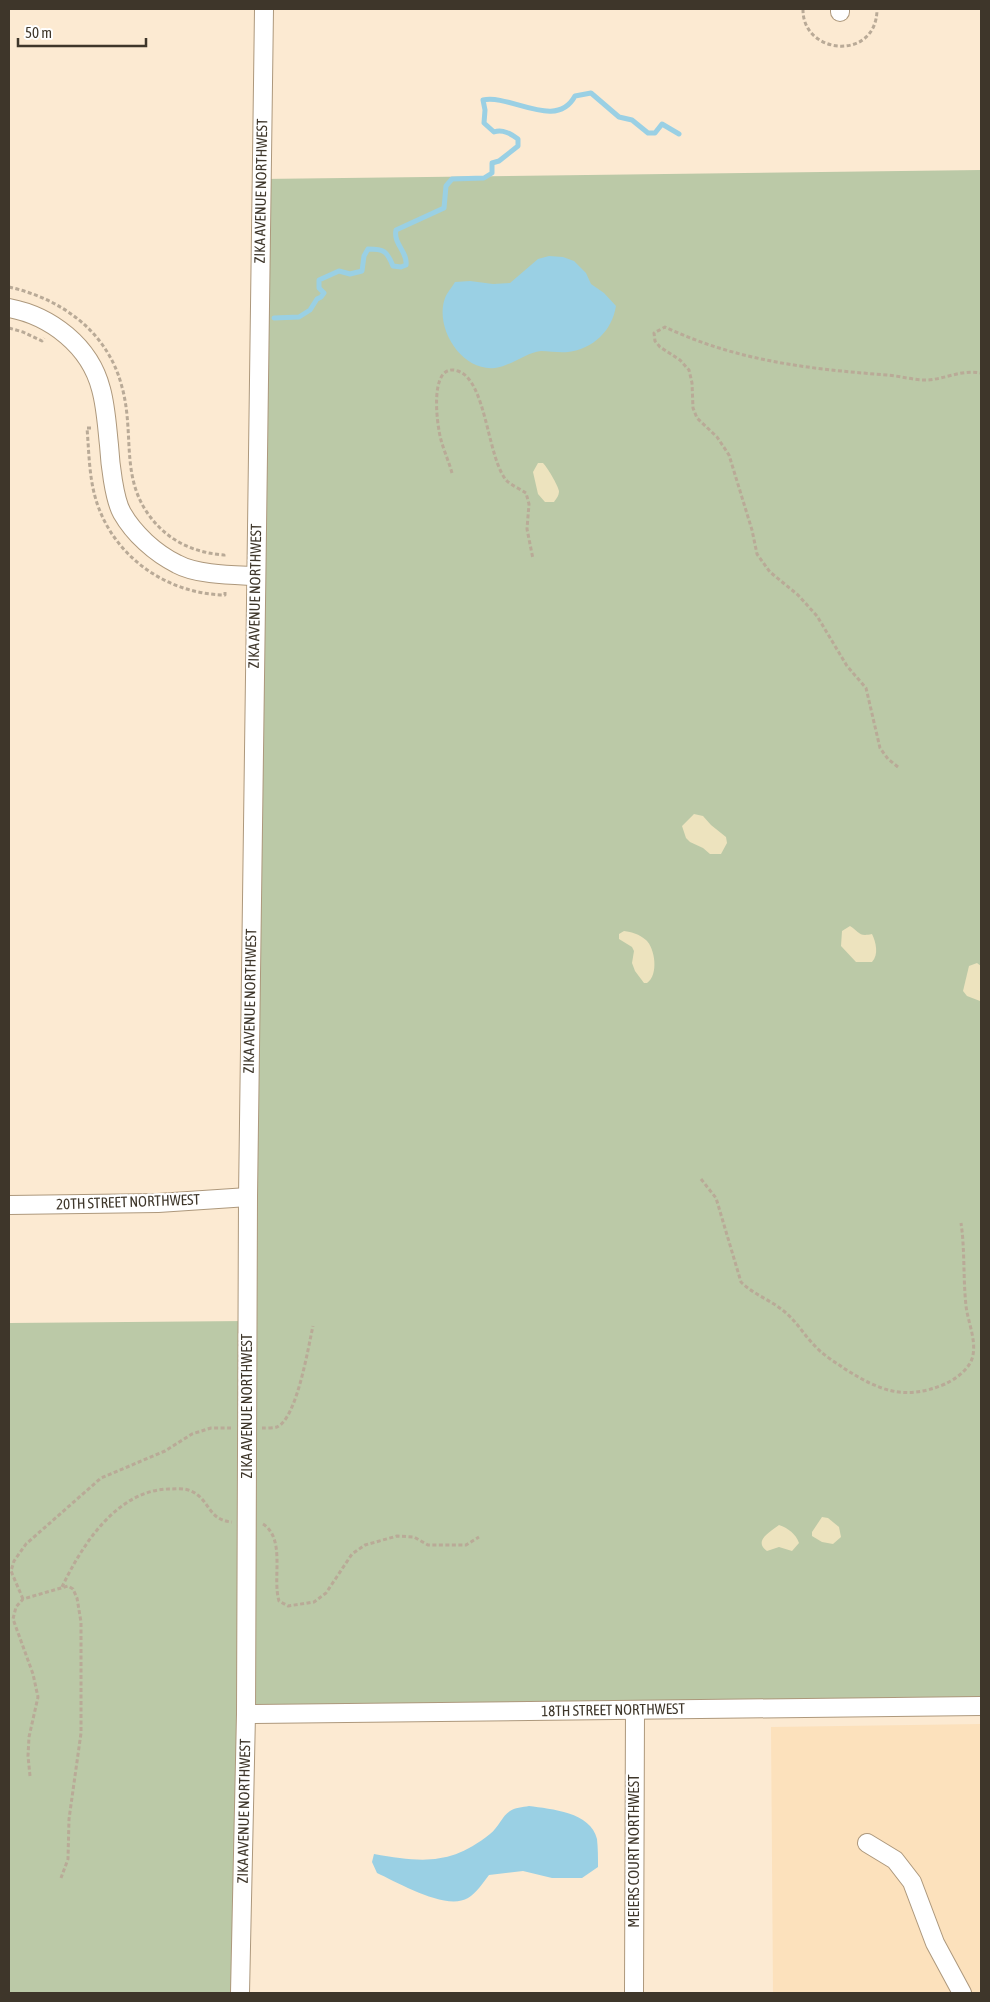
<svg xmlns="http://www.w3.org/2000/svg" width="990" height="2002" font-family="'Asap Condensed',sans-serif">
  <rect width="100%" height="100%" fill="#fcead2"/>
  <!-- built -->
  <polygon fill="#fce1bc" points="981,1724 981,1993 773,1993 771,1727"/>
  <!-- green -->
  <polygon fill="#bbc9a7" points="981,170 981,1706 246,1714 236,1993 9,1993 9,1323 247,1321 261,179"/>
  <!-- sand -->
  <g fill="#ede3be">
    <path d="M 538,463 L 543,463 C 547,467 558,485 559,491 C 559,496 556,499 554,502 L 545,502 L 538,494 L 533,472 Z"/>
    <polygon points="694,814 703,816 711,825 726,837 727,843 721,854 710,854 703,848 690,842 686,838 682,826"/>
    <path d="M 850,926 C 860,932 858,937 872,934 C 876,942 879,955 872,962 L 856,962 L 841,946 L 842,931 Z"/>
    <path d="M 624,931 C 632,932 639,934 646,940 C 655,948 659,975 647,983 L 644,983 L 635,971 L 632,963 L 634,951 L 632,947 L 619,939 L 619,934 Z"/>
    <polygon points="977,963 981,966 980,1001 967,996 963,991 969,966"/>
    <polygon points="822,1517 828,1518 839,1527 841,1537 833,1544 822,1542 812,1536 812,1532"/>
    <path d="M 779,1525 C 788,1528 796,1534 799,1543 L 792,1551 L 779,1547 L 767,1551 C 753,1541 770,1532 779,1525 Z"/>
  </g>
  <!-- water -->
  <g fill="#9ad0e4">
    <path d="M 549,256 L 563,257 L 574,261 L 586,273 L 591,284 L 604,293 L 616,306 C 612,331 593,349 568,352 C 559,353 550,351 541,351 C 525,353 511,366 495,368 C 462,372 434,328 445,298 C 447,293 452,287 455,282 L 470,281 L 493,284 L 510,283 L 538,259 Z"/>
    <path d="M 529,1806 C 551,1809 591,1812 597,1839 C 598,1848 598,1858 598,1867 L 582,1878 L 552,1878 L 523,1871 L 489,1875 C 483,1883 476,1893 468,1898 C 446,1911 399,1883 377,1873 L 372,1862 L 374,1854 C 421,1862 450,1866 490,1834 C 498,1828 502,1816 510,1811 C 514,1808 523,1807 529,1806 Z"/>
  </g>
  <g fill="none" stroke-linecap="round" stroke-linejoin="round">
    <!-- stream -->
    <path stroke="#9ad0e4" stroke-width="5" d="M 274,318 L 299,317 L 310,310 L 317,299 L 321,297 L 324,293 L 319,288 L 319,280 L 339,271 L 350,274 L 362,271 L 364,256 L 368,249 C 384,249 387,251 393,266 L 401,267 L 406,265 C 408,252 393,244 396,230 L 444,208 L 446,186 L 452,179 L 484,178 L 492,173 L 492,163 L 499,161 L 518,146 L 518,139 C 511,134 503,129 494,132 L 484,123 L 485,110 L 483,100 C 511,94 556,131 575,96 L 591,93 L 619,117 L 632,120 L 648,133 L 655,133 L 662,124 L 679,134"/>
    <defs>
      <g id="minor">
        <polyline points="840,12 840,9"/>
        <path d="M 9,308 C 51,316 90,346 101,389 C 106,407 107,427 109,445 C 110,462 114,499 122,513 C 134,534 155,553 177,564 C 197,575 233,575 255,576"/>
        <polyline points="9,1205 158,1203 248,1197"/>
        <polyline points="246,1714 981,1706"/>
        <polyline points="867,1843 895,1860 912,1882 935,1943 962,1993"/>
        <polyline points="240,1993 246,1714 248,1197 264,9"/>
        <polyline points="634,1993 635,1710"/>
      </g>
    </defs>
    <!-- minor casing -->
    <use href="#minor" stroke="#ad987c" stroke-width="20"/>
    <!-- path -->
    <g stroke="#b9aa97" stroke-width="3" stroke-dasharray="4 2.5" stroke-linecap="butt">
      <path d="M 803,9 C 802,55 877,62 877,9"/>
      <path d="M 9,287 C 62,299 108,332 122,387 C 136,438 117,484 159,527 C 177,545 199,553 224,555 L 224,558"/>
      <polyline points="9,328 23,332 42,341 44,338"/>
      <path d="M 91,428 L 87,428 C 89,452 89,477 96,500 C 113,556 166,594 225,595 L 225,592"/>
      <path d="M 452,473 C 449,462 444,451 441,440 C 437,426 428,361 458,371 C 487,381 487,459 507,481 C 511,485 520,489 526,493 L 529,504 L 527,529 L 533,559"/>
      <path d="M 898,767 L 888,759 L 880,748 L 866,688 L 847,666 L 817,616 L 798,595 L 770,572 L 757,554 L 752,530 L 729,455 L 717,437 L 697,418 L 693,408 L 692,383 L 689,370 L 680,360 L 660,347 L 655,341 L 654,333 L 665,327 C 737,361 809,369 887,375 C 900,376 913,380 925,380 C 944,380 961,369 981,373"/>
      <path d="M 701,1179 L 716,1198 L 741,1282 C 754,1295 771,1300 785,1312 C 797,1322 804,1335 815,1346 C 823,1355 835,1362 845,1369 C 880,1391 905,1401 945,1384 C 956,1379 971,1368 973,1355 C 976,1339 968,1322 966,1306 C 963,1278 965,1250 961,1223"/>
      <path d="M 262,1428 C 266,1428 273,1428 277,1427 C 297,1418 308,1348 313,1326"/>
      <path d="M 263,1524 C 286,1539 272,1578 279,1601 L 288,1606 L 314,1602 L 326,1593 L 352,1554 L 365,1545 L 397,1536 L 414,1537 L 428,1545 L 466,1545 L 479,1537"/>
      <path d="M 62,1587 C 82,1545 117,1490 169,1489 C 176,1489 185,1488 191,1491 C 210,1499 207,1520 232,1522"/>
      <polyline points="23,1599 11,1571 14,1561 26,1544 101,1478 165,1451 192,1434 211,1428 231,1428"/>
      <polyline points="30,1776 28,1756 29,1737 38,1697 33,1674 13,1619 16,1607 23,1599 68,1586 73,1589 77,1598 81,1622 81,1733 69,1819 68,1859 61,1878"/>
    </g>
    <!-- minor -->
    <use href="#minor" stroke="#fff" stroke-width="18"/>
  </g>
  <g text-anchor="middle" stroke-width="4.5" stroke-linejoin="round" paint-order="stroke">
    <!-- street labels -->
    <g font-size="15" fill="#3e362a" stroke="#fff">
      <text transform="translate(261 191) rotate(-89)" y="5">ZIKA AVENUE NORTHWEST</text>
      <text transform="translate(255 596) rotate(-89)" y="5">ZIKA AVENUE NORTHWEST</text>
      <text transform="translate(250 1001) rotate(-89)" y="5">ZIKA AVENUE NORTHWEST</text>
      <text transform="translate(128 1202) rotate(-2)" y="5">20TH STREET NORTHWEST</text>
      <text transform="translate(247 1406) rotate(-90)" y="5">ZIKA AVENUE NORTHWEST</text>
      <text transform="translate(613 1710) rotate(-1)" y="5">18TH STREET NORTHWEST</text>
      <text transform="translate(244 1811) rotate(-89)" y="5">ZIKA AVENUE NORTHWEST</text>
      <text transform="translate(634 1851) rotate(-90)" y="5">MEIERS COURT NORTHWEST</text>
    </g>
  </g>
  <!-- border -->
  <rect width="990" height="2002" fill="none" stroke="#3e362a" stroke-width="20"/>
  <!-- scale -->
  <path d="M18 38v8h128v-8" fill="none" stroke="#3e362a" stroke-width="2.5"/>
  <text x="25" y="38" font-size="15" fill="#3e362a" stroke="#ffffff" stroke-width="4" paint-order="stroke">50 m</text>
</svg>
